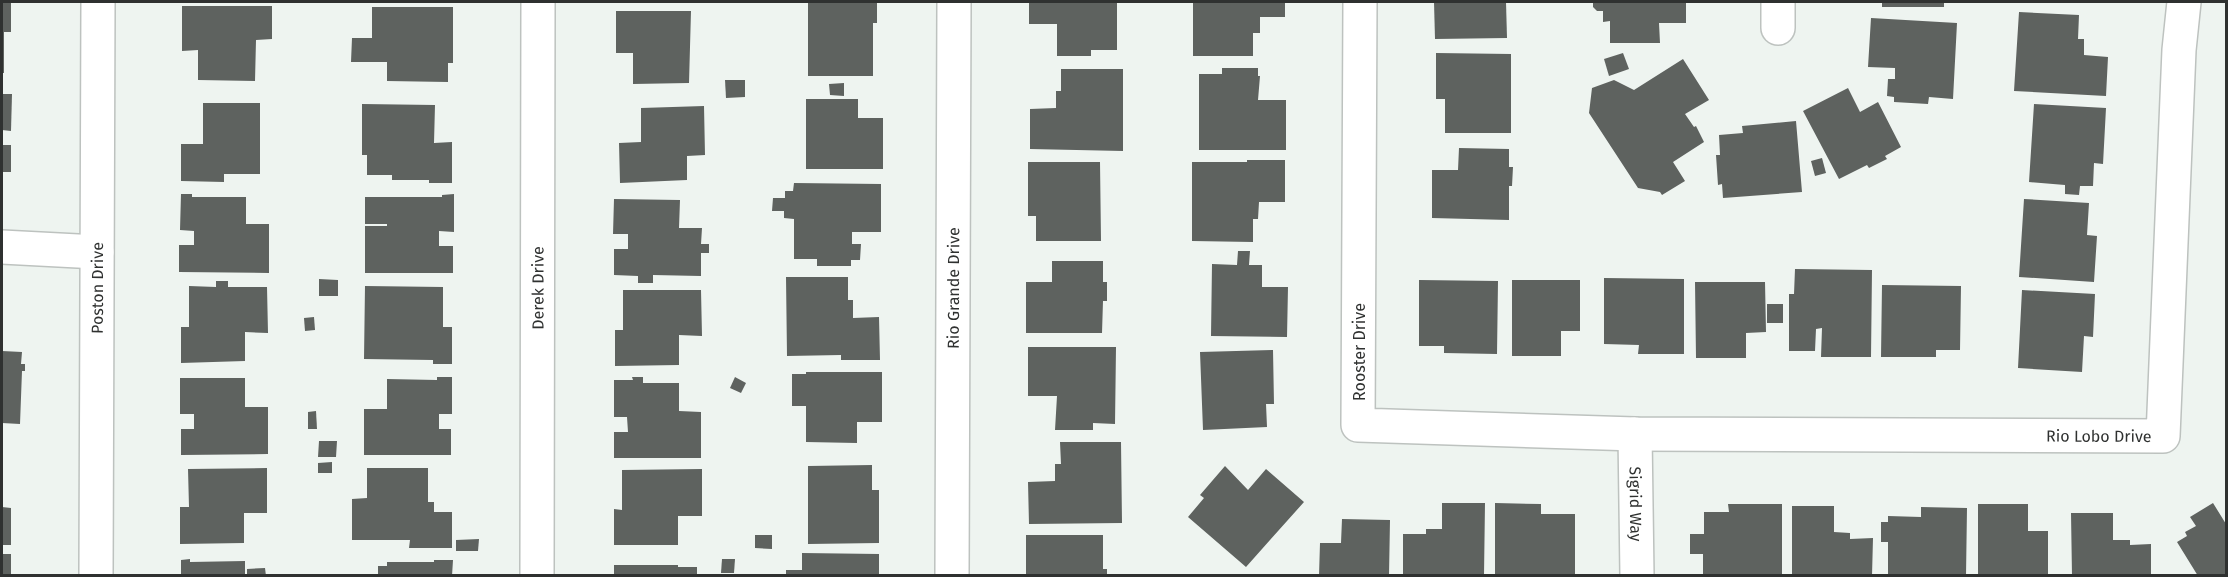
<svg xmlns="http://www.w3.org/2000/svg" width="2228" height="577" font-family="'Fira Sans',sans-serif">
  <rect width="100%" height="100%" fill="#eef4f0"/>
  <!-- building -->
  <g fill="#5e625f">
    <polygon points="2,2 11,2 11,32 4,32 4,73 2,73"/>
    <polygon points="808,2 877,2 877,23 873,23 873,76 808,76"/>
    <polygon points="1029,2 1117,2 1117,50 1091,50 1091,56 1057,56 1057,24 1029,24"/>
    <polygon points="1193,2 1285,2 1285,17 1260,17 1260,33 1253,33 1253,56 1193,56"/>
    <polygon points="1434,2 1506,2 1507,38 1435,39"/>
    <polygon points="1593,2 1686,2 1686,23 1659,23 1660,43 1610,43 1610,21 1603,22 1603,11 1597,11 1593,7"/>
    <rect x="1882" y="2" width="62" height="5"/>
    <polygon points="182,6 272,6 272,39 256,40 255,81 198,80 198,50 182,51"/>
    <polygon points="372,7 453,7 453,63 448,63 448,82 387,81 387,62 351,62 352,38 372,38"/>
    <polygon points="616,11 691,11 689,83 633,84 633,53 616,53"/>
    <polygon points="2019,12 2079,15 2078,39 2084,39 2084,55 2108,57 2106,96 2014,91"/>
    <polygon points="1871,18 1957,23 1953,99 1929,97 1928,104 1894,102 1894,97 1887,96 1888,79 1895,79 1895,68 1868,67"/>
    <polygon points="1436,53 1511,54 1511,133 1445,133 1445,99 1436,99"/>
    <polygon points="1623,53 1629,69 1609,76 1604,59"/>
    <polygon points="1683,59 1709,100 1685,114 1694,127 1696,126 1704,142 1673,162 1685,181 1662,195 1660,192 1638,188 1589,113 1592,88 1614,80 1634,90"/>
    <polygon points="1222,68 1258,68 1258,76 1260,76 1258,100 1286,100 1286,150 1199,150 1199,74 1222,74"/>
    <polygon points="1061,69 1123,69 1123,151 1030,149 1030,109 1056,108 1056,91 1061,91"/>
    <polygon points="725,80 745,80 745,97 726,98"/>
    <polygon points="844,83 844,96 830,95 829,84"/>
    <polygon points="1848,88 1860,112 1878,102 1901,147 1885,156 1887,159 1869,168 1867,165 1839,179 1803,111"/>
    <polygon points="2,94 12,94 11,131 2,130"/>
    <polygon points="806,99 858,99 858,118 883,118 883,169 806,169"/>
    <polygon points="203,103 260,103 260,174 224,174 224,182 181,181 181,144 203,144"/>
    <polygon points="362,104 435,105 434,143 452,142 452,183 429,183 429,180 392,180 392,175 367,175 367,155 362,155"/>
    <polygon points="2034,104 2106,108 2103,164 2094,163 2093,186 2080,186 2079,195 2065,194 2065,185 2029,182"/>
    <polygon points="704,106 705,155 687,156 687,180 620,183 619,143 641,142 641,108"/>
    <polygon points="1796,121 1802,192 1723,198 1722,184 1718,185 1716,155 1720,155 1719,135 1743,133 1742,126"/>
    <rect x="2" y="145" width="9" height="27"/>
    <polygon points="1459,148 1509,149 1509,167 1513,167 1512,186 1509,186 1509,220 1432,218 1432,170 1458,170"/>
    <polygon points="1822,158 1826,173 1815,176 1811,161"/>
    <polygon points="1247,160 1285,160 1285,202 1259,202 1258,219 1253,219 1253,242 1192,241 1192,162 1247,162"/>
    <polygon points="1028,162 1100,162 1101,241 1036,241 1036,216 1028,216"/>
    <polygon points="794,183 881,184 881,232 852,232 852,244 861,244 860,260 851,260 851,266 817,266 817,259 794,259 794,219 784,218 784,211 772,211 773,198 785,198 785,191 793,191"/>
    <polygon points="181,194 192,194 192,197 246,197 246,224 269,224 269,273 179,272 179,245 194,245 194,231 180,230"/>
    <polygon points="454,194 454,232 439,231 439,246 453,246 453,273 365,273 365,226 387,226 387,224 365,224 365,197 442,197 442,195"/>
    <polygon points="614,199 680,200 679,228 702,228 701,244 709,244 709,253 701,253 701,276 653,275 653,283 638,283 638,276 614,275 614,249 628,249 628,234 613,234"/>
    <polygon points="2024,199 2089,203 2087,235 2097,236 2094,282 2019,277"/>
    <polygon points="1238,251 1250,251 1249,265 1262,265 1262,287 1288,287 1287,337 1211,336 1212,264 1237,265"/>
    <polygon points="1052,261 1103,261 1103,282 1107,282 1107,301 1103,301 1102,333 1026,333 1026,282 1052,282"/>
    <polygon points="1795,269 1872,270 1871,357 1821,357 1822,328 1816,329 1815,351 1789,351 1789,294 1794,294"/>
    <polygon points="786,277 848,277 848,300 853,300 853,318 879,317 880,360 841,360 841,355 787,356"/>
    <polygon points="1604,278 1684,279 1684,354 1638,354 1639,345 1604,344"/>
    <polygon points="319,279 338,280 338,296 319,296"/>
    <polygon points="1419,280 1498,281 1497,354 1444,353 1444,346 1419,346"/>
    <polygon points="1512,280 1580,280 1580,331 1561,331 1561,356 1512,356"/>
    <polygon points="216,281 228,281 228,287 267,287 268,333 245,332 245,361 181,363 181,327 189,327 189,286 216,287"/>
    <polygon points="1695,282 1765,282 1766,332 1746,333 1746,358 1696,358"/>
    <polygon points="1882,285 1961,286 1960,350 1936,350 1936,357 1881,357"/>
    <polygon points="365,286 443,287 443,327 452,327 452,364 433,364 433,360 364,359"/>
    <polygon points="623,290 701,290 702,336 679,335 679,365 615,366 615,330 623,330"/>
    <polygon points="2022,290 2095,294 2093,337 2084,336 2082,372 2018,368"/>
    <rect x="1767" y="304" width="16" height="19"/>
    <polygon points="314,317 315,330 305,331 304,318"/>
    <polygon points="1028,347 1116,347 1115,424 1093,423 1093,430 1055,430 1057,396 1028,396"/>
    <polygon points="1273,350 1274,404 1266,404 1267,427 1203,430 1200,352"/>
    <polygon points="2,351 22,352 21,364 25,364 25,371 22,371 20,424 2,423"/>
    <polygon points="806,372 882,372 882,422 857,422 857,443 806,442 806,406 792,406 792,374 806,374"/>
    <polygon points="437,377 452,377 452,414 439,414 439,429 451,429 451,455 364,455 364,409 387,409 387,379 437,380"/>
    <polygon points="632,377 643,377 643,383 679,383 679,411 701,412 701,458 614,458 614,432 628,432 627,417 614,417 614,380 633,380"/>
    <polygon points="735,377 746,383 741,393 730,388"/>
    <polygon points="180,378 245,378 245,407 268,407 268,454 181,455 181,429 194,429 194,414 180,414"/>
    <polygon points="316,411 317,429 308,429 308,412"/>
    <polygon points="319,441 337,441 336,457 318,457"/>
    <polygon points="1060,442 1121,442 1122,523 1029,524 1028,482 1055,481 1055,464 1061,464"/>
    <polygon points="332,462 332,473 318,473 318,463"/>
    <polygon points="872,465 872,490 879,490 879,543 808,544 808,466"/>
    <polygon points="1225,466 1248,490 1266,469 1304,502 1246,567 1188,517 1204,498 1200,495"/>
    <polygon points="267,468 267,513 244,513 244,543 180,544 180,507 189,507 188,469"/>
    <polygon points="367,468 428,468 428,502 434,502 434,512 452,512 452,548 409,548 410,540 352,540 352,499 367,498"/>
    <polygon points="702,469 702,516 678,516 678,545 614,545 614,509 622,510 622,470"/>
    <polygon points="1442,503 1485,503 1484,576 1403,576 1403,534 1426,534 1426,529 1442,529"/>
    <polygon points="1495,503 1541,504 1541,514 1575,514 1575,575 1495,576"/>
    <polygon points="2213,503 2226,524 2226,576 2198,576 2177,542 2187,536 2185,532 2196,526 2190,517"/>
    <polygon points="1728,504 1782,504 1782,576 1703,576 1703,554 1690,554 1690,534 1704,534 1704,512 1729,512"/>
    <polygon points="1978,504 2028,504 2028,531 2048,531 2048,576 1978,576"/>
    <polygon points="1792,506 1834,506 1834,532 1850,533 1850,539 1873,538 1872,576 1792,576"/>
    <polygon points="2,507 11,508 11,545 2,545"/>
    <polygon points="1921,507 1967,508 1966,576 1888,576 1888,542 1881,542 1881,522 1888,522 1888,516 1921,517"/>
    <polygon points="2071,513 2113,513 2113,540 2130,540 2130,545 2151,544 2151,576 2072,576"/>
    <polygon points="1342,519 1390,520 1389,576 1319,576 1320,543 1341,543"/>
    <polygon points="755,535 772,535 772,549 755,548"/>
    <polygon points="1026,535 1103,535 1103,569 1107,569 1107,576 1026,576"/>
    <polygon points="479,539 478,551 456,551 456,540"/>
    <polygon points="802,553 879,554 879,576 786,576 786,570 802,570"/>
    <rect x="2" y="554" width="9" height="22"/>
    <polygon points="190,559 190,562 245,561 245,576 181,576 181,560"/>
    <polygon points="722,559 735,559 734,573 721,573"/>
    <polygon points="434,560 453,560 452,576 378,576 378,566 387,566 387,562 434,562"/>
    <polygon points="614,565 678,565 678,567 697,567 697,576 614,576"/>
    <polygon points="265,568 266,576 247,576 247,569"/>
  </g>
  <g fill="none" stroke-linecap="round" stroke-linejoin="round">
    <defs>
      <g id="minor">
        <path id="s1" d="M 1360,2 L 1358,425 L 1635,434 L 2163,436 L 2179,50 L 2184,2"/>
        <polyline points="1778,2 1778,28"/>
        <polyline points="2,247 97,252"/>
        <path id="s2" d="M 1635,434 L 1637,576"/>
        <path id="s3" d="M 96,576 L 98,2"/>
        <path id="s4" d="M 537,576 L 538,2"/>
        <path id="s5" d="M 952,576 L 954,2"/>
      </g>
    </defs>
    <!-- minor casing -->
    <use href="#minor" stroke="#bdc2bf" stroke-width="36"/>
    <!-- minor -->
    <use href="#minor" stroke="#fff" stroke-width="33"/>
  </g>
  <g text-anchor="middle" stroke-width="6" stroke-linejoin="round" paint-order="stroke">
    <!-- street labels -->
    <g font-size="16" fill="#2f3130" stroke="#fff">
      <text dy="6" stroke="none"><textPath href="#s3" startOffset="288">Poston Drive</textPath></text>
      <text dy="6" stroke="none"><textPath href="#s4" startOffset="288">Derek Drive</textPath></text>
      <text dy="6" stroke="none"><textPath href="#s5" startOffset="288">Rio Grande Drive</textPath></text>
      <text transform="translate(1359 352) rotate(-90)" y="6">Rooster Drive</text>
      <text dy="6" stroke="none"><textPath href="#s1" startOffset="1164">Rio Lobo Drive</textPath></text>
      <text dy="6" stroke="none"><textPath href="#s2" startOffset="70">Sigrid Way</textPath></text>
    </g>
  </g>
  <!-- border -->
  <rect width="2228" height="577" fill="none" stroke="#2f3130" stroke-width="6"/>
</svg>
